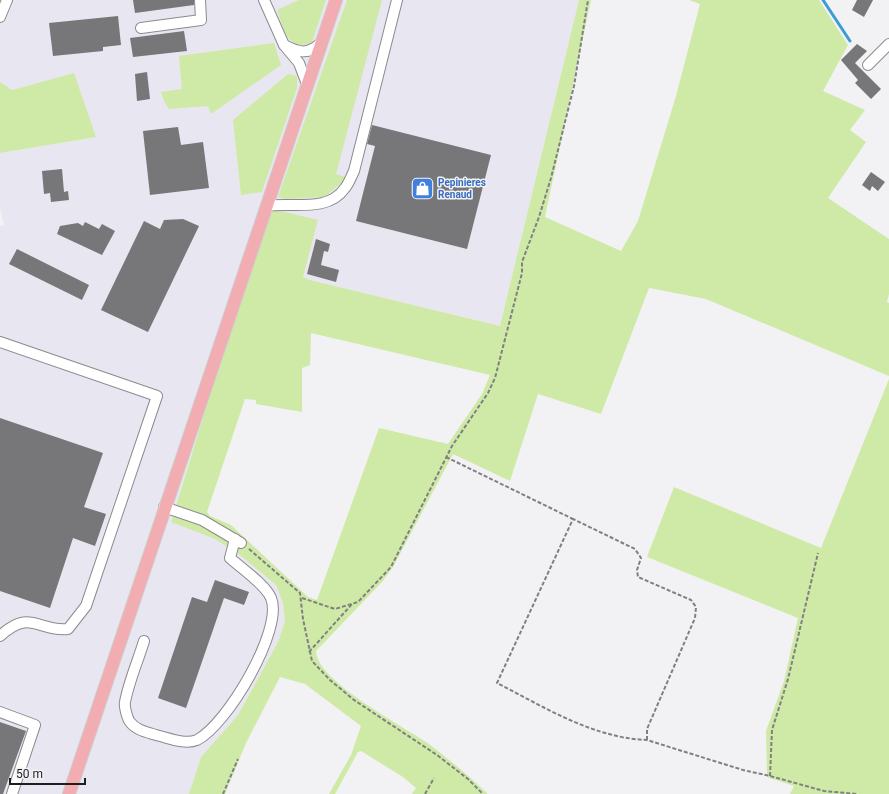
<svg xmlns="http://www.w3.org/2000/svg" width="889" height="794" font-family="Roboto,sans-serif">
  <rect width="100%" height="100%" fill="#f2f2f5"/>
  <!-- built -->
  <polygon fill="#e8e6f0" points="0,0 579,0 500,326 310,280 302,277 318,220 222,356 171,521 215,539 240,555 276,585 283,603 285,621 278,642 238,715 201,757 189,794 0,794 0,226 4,225 0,208 0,153 95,137 74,73 12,90 0,82"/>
  <!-- green -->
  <g fill="#cfeaa6" fill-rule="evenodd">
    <path d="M 299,0 L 326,0 L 312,42 C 287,54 283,26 277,10 Z"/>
    <polygon points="347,0 382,0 336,174 346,177 344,181 324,197 286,199 278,197"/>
    <path d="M 579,0 L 591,0 L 545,217 L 621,251 L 638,221 L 676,96 L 700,4 L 689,0 L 819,0 L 848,45 L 823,91 L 865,110 L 850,130 L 866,142 L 828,198 L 889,239 L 889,294 L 887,302 L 889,303 L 889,376 L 706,299 L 649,288 L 601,414 L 538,394 L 510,481 L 453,454 L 393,567 L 382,582 L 316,651 C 316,681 405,727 429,744 C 450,760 469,776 488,794 L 412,794 L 416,788 L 403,777 L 361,751 L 358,752 L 335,794 L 329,794 L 351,755 L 361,726 L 305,684 L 280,677 L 246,743 L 225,794 L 189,794 L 201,757 L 238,715 L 278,642 L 285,621 L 283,603 L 276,585 L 240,555 L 215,539 L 171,522 L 222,356 L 272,209 L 318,220 L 303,277 L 310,280 L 500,326 ZM 311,333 L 490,375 L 482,394 L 448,444 L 379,428 L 317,600 L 308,597 L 231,525 L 210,516 L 207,512 L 245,399 L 256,400 L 256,404 L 302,412 L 302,368 L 310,365 Z"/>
    <polygon points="274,43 281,65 211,114 208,106 169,109 164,101 161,92 182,89 179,56"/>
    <polygon points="74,73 96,137 0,153 0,82 12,90"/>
    <polygon points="288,74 297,76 297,88 262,192 241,195 233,120"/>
    <polygon points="889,379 889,794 790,794 794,786 767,777 766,731 784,681 798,618 647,557 674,487 821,548"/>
  </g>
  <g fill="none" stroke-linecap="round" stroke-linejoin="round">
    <!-- stream -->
    <polyline stroke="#3b9dd5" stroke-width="3" points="823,0 850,41"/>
  </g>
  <!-- building -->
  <g fill="#777679">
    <polygon points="133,0 194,0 194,5 135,13"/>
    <polygon points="857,0 873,0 864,17 852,10"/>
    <polygon points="118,16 121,45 103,47 103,51 53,56 49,23"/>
    <polygon points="184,31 187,51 133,57 130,38"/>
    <polygon points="857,44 867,51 855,63 881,89 871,99 855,83 858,80 841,60"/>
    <polygon points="147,72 150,99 137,101 135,74"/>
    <polygon points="372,125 491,155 467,249 356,221 375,146 367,144"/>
    <polygon points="178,127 181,145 203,142 209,188 150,195 143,131"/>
    <polygon points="62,169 64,192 68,191 69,200 51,202 50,193 44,194 42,171"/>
    <polygon points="871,172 885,182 878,191 872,186 870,191 862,185"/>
    <polygon points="183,219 199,226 148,332 101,310 144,221 160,229 164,220"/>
    <polygon points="85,222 99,229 102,224 115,231 102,255 57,234 60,226 78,223 83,226"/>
    <polygon points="316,239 330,244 328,252 324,251 321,265 339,270 336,282 307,274"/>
    <polygon points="17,249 89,285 82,300 9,264"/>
    <polygon points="0,418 103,453 84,507 106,514 95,546 73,538 50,608 0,591"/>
    <polygon points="215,580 249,592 244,605 224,598 186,708 158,698 192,597 207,602"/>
    <polygon points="0,722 26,731 3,794 0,794"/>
  </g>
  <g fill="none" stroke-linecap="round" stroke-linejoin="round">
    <defs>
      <g id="minor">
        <polyline points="264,0 284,45"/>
        <polyline points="0,17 7,0"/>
        <polyline points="141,28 201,20 200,0"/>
        <polyline points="868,65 889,44"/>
        <path d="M 307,84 L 299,63 L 284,45 C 300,53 308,55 322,42"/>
        <path d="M 266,206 C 292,202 328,213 345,188 C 349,183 351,177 354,171 L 397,0"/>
        <path d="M 0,342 L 157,396 L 86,606 L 68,629 C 37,632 31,608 0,636"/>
        <polyline points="164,507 202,520 241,543"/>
        <path d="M 144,641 C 138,661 129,681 125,702 C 124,706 127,718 130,722 C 136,730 146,732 156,735 C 169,738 185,745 197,740 C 227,725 284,629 271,598 C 266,585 241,568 230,558 L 235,539"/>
        <polyline points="0,712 35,725 12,794"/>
      </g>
      <polyline id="major" points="69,794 336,0"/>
    </defs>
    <!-- minor casing -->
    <use href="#minor" stroke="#8b8b8e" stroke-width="12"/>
    <!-- major casing -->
    <use href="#major" stroke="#cecece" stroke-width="14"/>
    <!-- path -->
    <g stroke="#808082" stroke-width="2" stroke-dasharray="4 2" stroke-linecap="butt">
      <polyline points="446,457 573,519"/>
      <polyline points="249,549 300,593 303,619 312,661 330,680 354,700 437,755 468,779 483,794"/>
      <polyline points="302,598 335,609 358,602 391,567 452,446 488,393 495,378 522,273 522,262 539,217 551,178 574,86 588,0"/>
      <polyline points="309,652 352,604"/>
      <path d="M 647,740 L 647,729 L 695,618 L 696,607 L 691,600 L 638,577 L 637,570 L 641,558 L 635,549 L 573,519 L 497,683 C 544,707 593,738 647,740 L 743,770 L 770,776 L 824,791 L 857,794"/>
      <polyline points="770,776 772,730 788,679 818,553"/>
      <polyline points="223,794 238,759"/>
      <polyline points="425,794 434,778"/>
    </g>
    <!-- minor -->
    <use href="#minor" stroke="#fff" stroke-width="10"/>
    <!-- major -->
    <use href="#major" stroke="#f2adb3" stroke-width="12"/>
  </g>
  <!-- icons -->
  <defs>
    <symbol id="shop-square" viewBox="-11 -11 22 22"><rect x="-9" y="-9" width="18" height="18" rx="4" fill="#3f7fe0" stroke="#f2f2f5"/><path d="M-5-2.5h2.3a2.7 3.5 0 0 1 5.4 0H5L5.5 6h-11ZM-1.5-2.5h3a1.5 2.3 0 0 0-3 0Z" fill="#fff"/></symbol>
  </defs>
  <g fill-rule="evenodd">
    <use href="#shop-square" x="410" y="176" width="25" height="25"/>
  </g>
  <g text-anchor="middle" stroke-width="3" stroke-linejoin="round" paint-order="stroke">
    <!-- shop labels -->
    <g font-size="10" font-weight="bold" fill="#366cbe" stroke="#f2f2f5" text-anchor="start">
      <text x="438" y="186">Pepinieres<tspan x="438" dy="12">Renaud</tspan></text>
    </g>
  </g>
  <!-- scale -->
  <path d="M10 778v6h75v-6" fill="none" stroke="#1e1e1f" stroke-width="2"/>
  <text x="16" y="778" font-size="12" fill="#1e1e1f" stroke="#f2f2f5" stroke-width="3" paint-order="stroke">50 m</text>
</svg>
